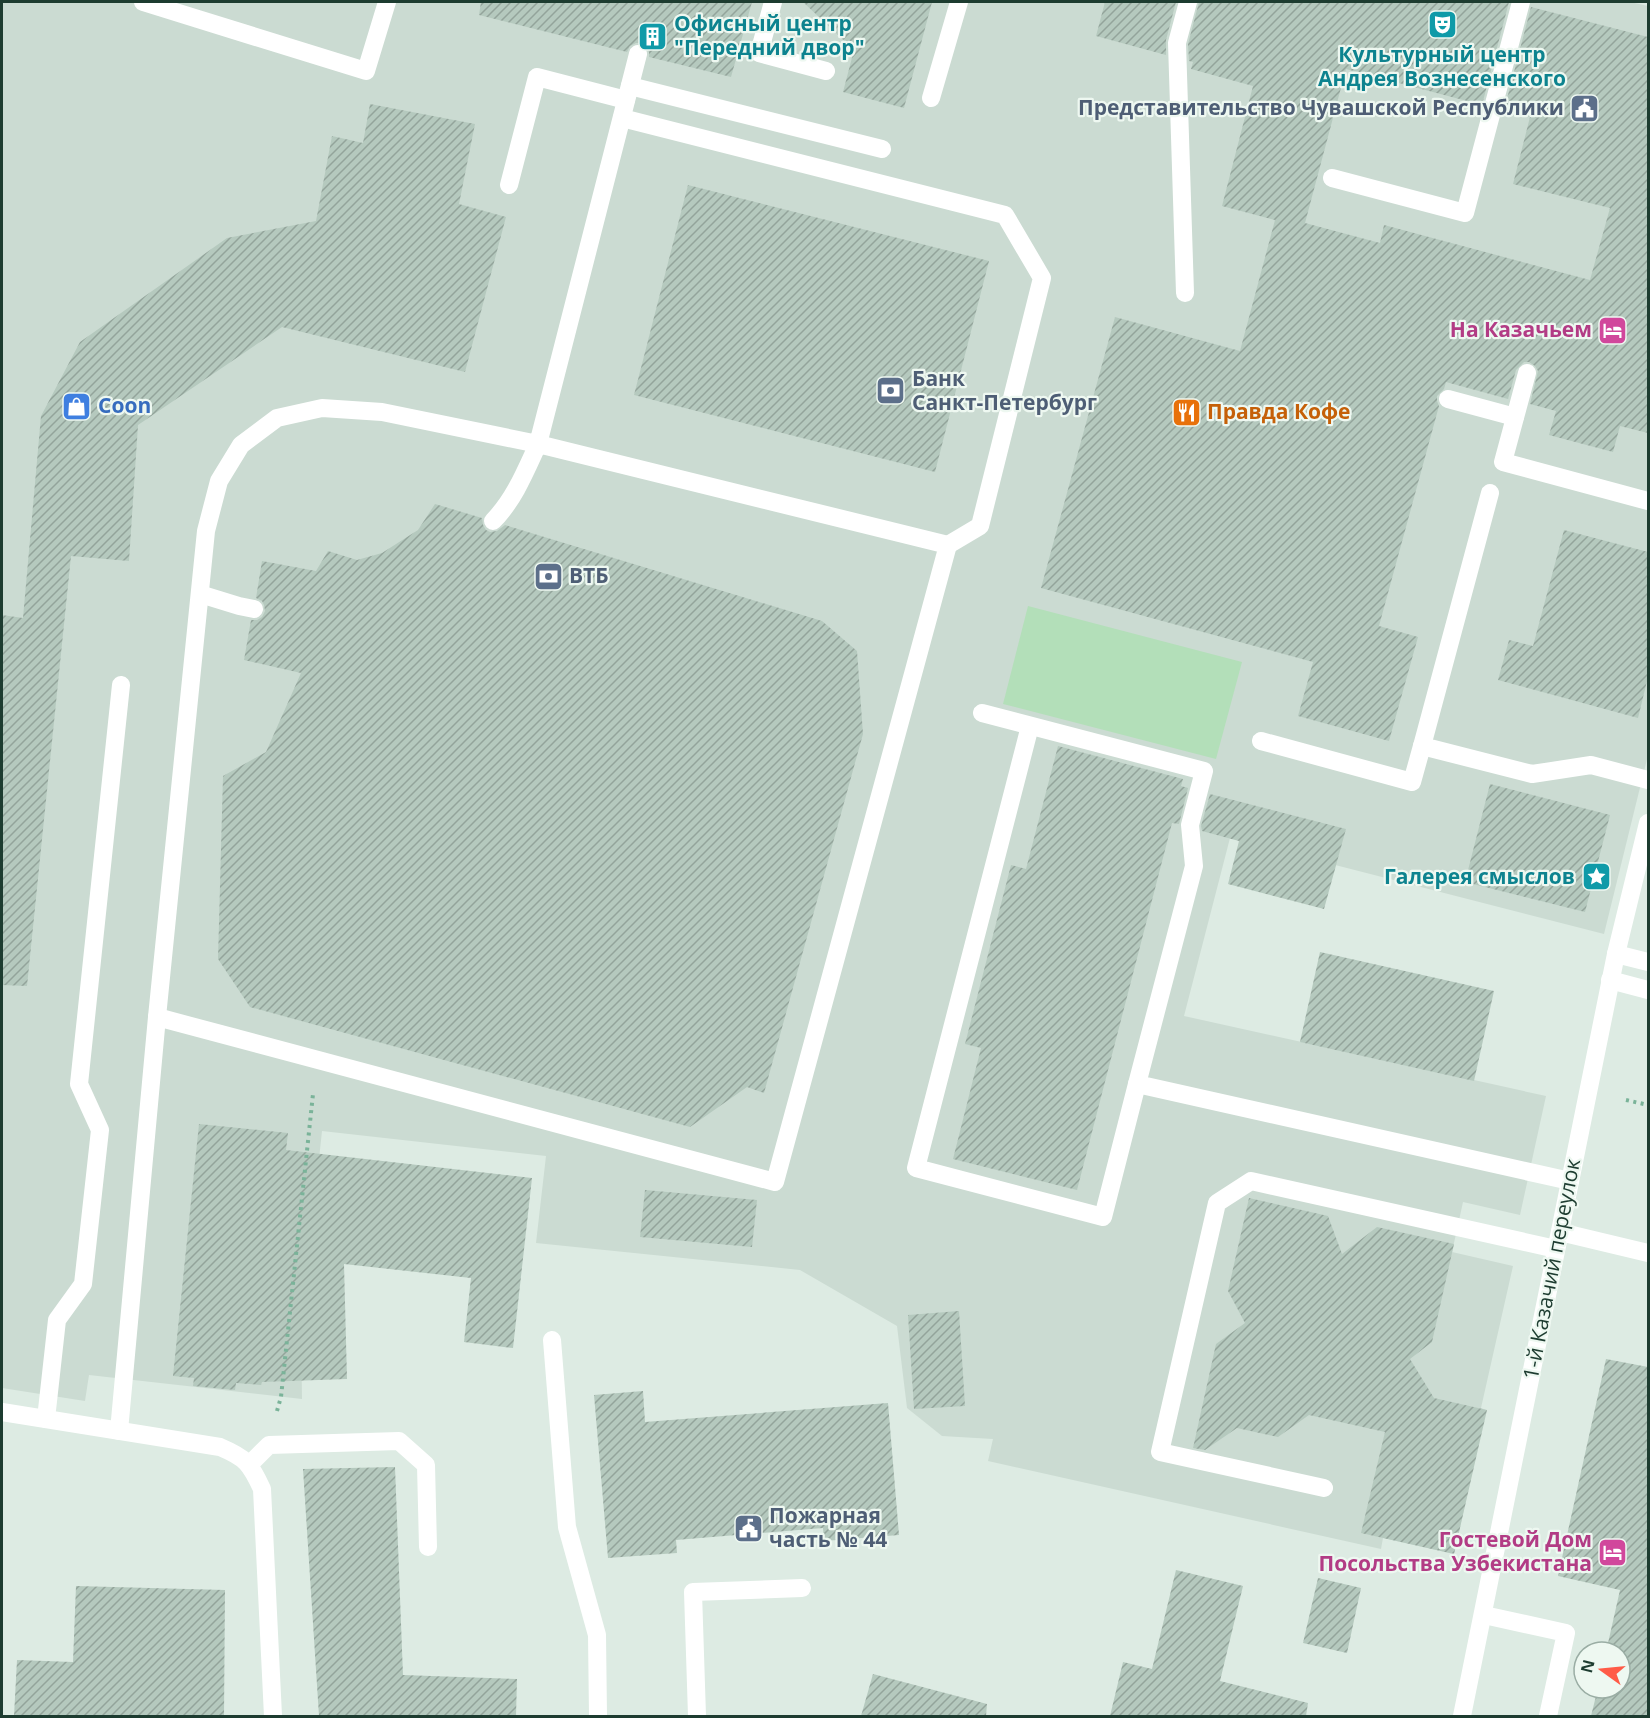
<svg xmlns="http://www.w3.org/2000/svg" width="1650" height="1718" font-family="'Open Sans',sans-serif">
  <defs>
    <pattern id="building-hatch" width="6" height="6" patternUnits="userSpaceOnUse" patternTransform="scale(1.5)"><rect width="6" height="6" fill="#b5c9be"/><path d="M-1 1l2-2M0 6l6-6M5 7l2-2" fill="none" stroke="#93a49b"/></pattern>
  </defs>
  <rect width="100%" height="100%" fill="#ddebe3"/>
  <!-- built -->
  <polygon fill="#cbdbd2" points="2,2 1630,2 1648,6 1648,755 1604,934 1230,838 1184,1016 1546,1096 1520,1215 1463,1202 1452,1252 1513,1266 1481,1408 1486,1410 1454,1554 1383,1538 1381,1549 988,1461 993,1439 942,1436 907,1408 897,1326 800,1270 536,1243 546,1156 322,1131 301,1328 302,1399 89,1375 85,1401 2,1388"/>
  <!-- pitch -->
  <polygon fill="#b3dfb9" points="1028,606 1242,662 1216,759 1003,704"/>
  <!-- building -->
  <g fill="url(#building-hatch)">
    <polygon points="481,2 752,2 731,77 649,57 649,52 646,46 640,43 636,43 630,46 627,52 479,15"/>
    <polygon points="803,2 932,2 904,108 843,92 854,50"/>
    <polygon points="1105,2 1176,2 1166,40 1166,55 1096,36"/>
    <polygon points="1199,2 1509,2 1482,105 1346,69 1305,223 1380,243 1384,225 1590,280 1610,208 1513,184 1530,117 1504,110 1531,7 1648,37 1648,433 1620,426 1613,452 1549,435 1556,411 1530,404 1538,371 1535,366 1529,362 1524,362 1516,370 1508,399 1446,382 1444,389 1437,396 1437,401 1439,406 1379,626 1418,637 1389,741 1298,716 1313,662 1041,588 1115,317 1240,351 1275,220 1222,206 1253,86 1191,69 1193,62 1189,61 1188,44"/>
    <polygon points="370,104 475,124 459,204 506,217 465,372 282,327 138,425 129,561 71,556 27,986 2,985 2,615 23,618 41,416 80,342 227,238 316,221 332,136 363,143"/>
    <polygon points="688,185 989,261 935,472 634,395"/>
    <polygon points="435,504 482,518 483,525 486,530 490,532 497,531 505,525 822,621 857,651 863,734 764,1093 747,1087 690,1127 250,1007 218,959 223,776 266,752 301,673 244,660 251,620 257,620 262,617 265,611 264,605 262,601 256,598 262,561 316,571 328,551 357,560 382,553 418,530"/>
    <polygon points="1564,530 1648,552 1648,677 1638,718 1498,680 1509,640 1533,646"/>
    <polygon points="1058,746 1183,779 1181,786 1188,788 1179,824 1172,823 1077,1190 953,1159 981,1048 965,1044 1011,865 1026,869"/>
    <polygon points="1490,784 1610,815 1585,912 1465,882"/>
    <polygon points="1210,794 1346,829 1324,909 1228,884 1239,841 1202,831 1201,826"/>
    <polygon points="1320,952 1494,991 1474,1081 1300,1042"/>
    <polygon points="199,1124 288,1133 286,1150 532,1178 513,1348 464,1342 471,1278 344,1264 347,1379 262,1382 261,1385 236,1383 235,1390 193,1386 194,1378 173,1376"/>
    <polygon points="645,1190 757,1200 752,1247 640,1237"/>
    <polygon points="1249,1198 1328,1216 1342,1254 1377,1227 1454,1244 1432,1342 1410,1359 1434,1398 1487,1410 1454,1554 1361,1533 1385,1432 1309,1415 1278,1437 1237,1428 1205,1450 1193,1448 1216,1344 1245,1323 1228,1291"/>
    <polygon points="959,1311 965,1406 914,1409 908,1315"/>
    <polygon points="1606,1359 1648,1367 1648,1716 1591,1716 1598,1688 1620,1688 1620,1652 1606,1652 1620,1590 1558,1576"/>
    <polygon points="643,1391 645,1422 888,1403 899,1535 824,1541 823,1528 676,1540 677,1553 608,1558 594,1395"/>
    <polygon points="395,1467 403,1675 517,1679 516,1716 319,1716 303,1469"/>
    <polygon points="1176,1570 1243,1586 1220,1681 1308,1703 1306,1716 1110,1716 1123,1662 1152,1669"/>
    <polygon points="1318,1578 1361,1588 1347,1653 1303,1643"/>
    <polygon points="76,1586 225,1590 224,1716 14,1716 17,1660 73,1662"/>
    <polygon points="873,1674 987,1704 986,1716 861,1716"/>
  </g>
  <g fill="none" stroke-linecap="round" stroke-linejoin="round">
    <!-- path -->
    <g stroke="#7ab399" stroke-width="4" stroke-dasharray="3 4.5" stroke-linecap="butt">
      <polyline points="1626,1100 1648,1105"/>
      <polyline points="277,1411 281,1397 313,1094"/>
    </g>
    <!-- service -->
    <g stroke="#fff" stroke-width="18">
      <polyline points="143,2 366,71 387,2"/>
      <polyline points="773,2 759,53 826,71"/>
      <polyline points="630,86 882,149"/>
      <polyline points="931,98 959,2"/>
      <polyline points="622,118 1005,215 1042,278 980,526 948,545"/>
      <polyline points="1332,178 1465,213 1521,2"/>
      <polyline points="509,185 537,77 626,100"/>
      <polyline points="1185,293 1177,43 1188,2"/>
      <polyline points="1527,373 1503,462 1648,501"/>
      <polyline points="1448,399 1515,417"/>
      <polyline points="1490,493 1422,746 1532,774 1591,765 1648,780"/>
      <polyline points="200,594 239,606 254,609"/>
      <polyline points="982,713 1204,771 1190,825 1194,866 1137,1084 1570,1181"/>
      <polyline points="1030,726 916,1168 1103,1217 1137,1084"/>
      <polyline points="1261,741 1412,782 1422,746"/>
      <polyline points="1616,954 1648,962"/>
      <polyline points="1610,980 1648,990"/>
      <path d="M 157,1017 L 775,1182 L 948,545 L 538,444 C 526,470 514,500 493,521"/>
      <polyline points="552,1340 567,1527 597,1635 598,1716"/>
      <polyline points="46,1419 57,1320 83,1284 100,1130 79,1084 121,685"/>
      <polyline points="119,1431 157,1017 206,531 219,481 241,445 277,418 322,408 382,412 538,444 638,54"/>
      <polyline points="249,1465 269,1445 399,1441 426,1465 428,1547"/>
      <polyline points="1324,1488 1160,1452 1217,1203 1251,1181 1556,1249"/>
      <polyline points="1484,1615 1566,1633 1548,1716"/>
      <polyline points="697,1716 693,1592 802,1588"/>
    </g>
    <!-- minor -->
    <g stroke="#fff" stroke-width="18">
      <polyline points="1560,1232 1648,1253"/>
      <path d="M 2,1412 L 220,1447 C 246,1458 250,1463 262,1489 L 273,1716"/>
      <polyline points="1462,1716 1616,954 1648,823"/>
    </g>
  </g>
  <!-- icons -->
  <defs>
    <symbol id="theatre-square" viewBox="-11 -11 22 22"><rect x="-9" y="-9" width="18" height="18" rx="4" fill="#0f9aa8" stroke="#eef8f1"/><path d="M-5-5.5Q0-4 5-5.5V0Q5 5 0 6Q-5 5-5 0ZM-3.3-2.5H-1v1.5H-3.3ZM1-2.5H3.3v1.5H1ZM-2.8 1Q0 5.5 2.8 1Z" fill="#fff"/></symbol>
    <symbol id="building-square" viewBox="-11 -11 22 22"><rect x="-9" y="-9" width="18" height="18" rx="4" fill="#0f9aa8" stroke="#eef8f1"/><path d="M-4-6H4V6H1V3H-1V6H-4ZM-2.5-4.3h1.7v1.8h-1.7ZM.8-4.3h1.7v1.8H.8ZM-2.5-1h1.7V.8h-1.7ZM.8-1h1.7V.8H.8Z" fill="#fff"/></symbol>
    <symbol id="civic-square" viewBox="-11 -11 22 22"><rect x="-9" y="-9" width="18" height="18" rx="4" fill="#5c6f8a" stroke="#eef8f1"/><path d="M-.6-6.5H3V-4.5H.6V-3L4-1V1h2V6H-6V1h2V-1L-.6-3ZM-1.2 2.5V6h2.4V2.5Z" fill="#fff"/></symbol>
    <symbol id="hotel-square" viewBox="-11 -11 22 22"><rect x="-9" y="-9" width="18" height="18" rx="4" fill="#d1479c" stroke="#eef8f1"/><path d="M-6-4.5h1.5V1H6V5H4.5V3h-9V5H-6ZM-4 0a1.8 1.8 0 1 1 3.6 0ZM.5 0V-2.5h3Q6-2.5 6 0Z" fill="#fff"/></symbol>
    <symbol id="bank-square" viewBox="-11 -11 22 22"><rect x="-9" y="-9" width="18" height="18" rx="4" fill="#5c6f8a" stroke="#eef8f1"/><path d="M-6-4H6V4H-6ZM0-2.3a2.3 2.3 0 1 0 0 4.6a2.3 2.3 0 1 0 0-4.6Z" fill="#fff"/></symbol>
    <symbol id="shop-square" viewBox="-11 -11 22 22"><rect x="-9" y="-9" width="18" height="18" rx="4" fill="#3f7fe0" stroke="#eef8f1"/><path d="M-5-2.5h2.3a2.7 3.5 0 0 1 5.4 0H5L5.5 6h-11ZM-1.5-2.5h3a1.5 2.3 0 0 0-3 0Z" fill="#fff"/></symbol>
    <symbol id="restaurant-square" viewBox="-11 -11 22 22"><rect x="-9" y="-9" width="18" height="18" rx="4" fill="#e8710a" stroke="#eef8f1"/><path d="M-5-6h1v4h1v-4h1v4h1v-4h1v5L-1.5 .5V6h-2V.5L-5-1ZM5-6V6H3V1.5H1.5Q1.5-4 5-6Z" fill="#fff"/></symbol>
    <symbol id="sight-square" viewBox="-11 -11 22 22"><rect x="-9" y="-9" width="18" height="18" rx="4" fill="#0f9aa8" stroke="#eef8f1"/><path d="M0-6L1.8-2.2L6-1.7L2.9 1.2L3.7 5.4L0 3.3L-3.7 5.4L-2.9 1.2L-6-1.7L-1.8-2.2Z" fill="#fff"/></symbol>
  </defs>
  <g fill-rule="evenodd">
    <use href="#theatre-square" x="1426" y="8" width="33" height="33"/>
    <use href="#building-square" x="636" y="20" width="33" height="33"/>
    <use href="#civic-square" x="1568" y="92" width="33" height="33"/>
    <use href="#hotel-square" x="1596" y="314" width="33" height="33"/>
    <use href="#bank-square" x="874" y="374" width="33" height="33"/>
    <use href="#shop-square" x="60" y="390" width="33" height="33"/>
    <use href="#restaurant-square" x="1170" y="396" width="33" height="33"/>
    <use href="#bank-square" x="532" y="560" width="33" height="33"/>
    <use href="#sight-square" x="1580" y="860" width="33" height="33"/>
    <use href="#civic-square" x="732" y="1512" width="33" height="33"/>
    <use href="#hotel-square" x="1596" y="1536" width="33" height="33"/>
  </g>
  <g text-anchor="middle" stroke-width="4.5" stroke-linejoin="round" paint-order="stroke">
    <!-- culture labels -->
    <g font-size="21" font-weight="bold" fill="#0d838f" stroke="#eef8f1" text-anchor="start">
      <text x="674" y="31">Офисный центр<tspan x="674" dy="24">"Передний двор"</tspan></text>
      <text x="1442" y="62" text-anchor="middle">Культурный центр<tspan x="1442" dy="24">Андрея Вознесенского</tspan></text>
      <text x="1575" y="884" text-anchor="end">Галерея смыслов</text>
    </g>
    <!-- service labels -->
    <g font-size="21" font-weight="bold" fill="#4e5e75" stroke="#eef8f1" text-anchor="start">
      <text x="1564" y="115" text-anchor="end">Представительство Чувашской Республики</text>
      <text x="912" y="386">Банк<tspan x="912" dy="24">Санкт-Петербург</tspan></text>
      <text x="569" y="583">ВТБ</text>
      <text x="769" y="1523">Пожарная<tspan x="769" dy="24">часть № 44</tspan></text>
    </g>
    <!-- hotel labels -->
    <g font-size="21" font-weight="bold" fill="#b23c85" stroke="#eef8f1" text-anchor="end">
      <text x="1592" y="337">На Казачьем</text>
      <text x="1592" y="1547">Гостевой Дом<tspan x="1592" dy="24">Посольства Узбекистана</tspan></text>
    </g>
    <!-- shop labels -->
    <g font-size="21" font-weight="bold" fill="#366cbe" stroke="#eef8f1" text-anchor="start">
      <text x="98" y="413">Coon</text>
    </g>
    <!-- food labels -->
    <g font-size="21" font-weight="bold" fill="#c56008" stroke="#eef8f1" text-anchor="start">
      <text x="1207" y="419">Правда Кофе</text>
    </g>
    <!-- street labels -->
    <g font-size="21" fill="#1d3c30" stroke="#eef8f1">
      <text transform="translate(1552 1269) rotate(-79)" y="7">1-й Казачий переулок</text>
    </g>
  </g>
  <!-- border -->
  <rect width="1650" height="1718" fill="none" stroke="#1d3c30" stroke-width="6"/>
  <!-- north arrow -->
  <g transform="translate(1602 1670) rotate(285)"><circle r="28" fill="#eef8f1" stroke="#9aada4" stroke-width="1.5"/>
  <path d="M0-4.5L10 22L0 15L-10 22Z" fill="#ff5b47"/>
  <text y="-9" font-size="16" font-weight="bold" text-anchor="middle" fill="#1d3c30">N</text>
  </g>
</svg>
